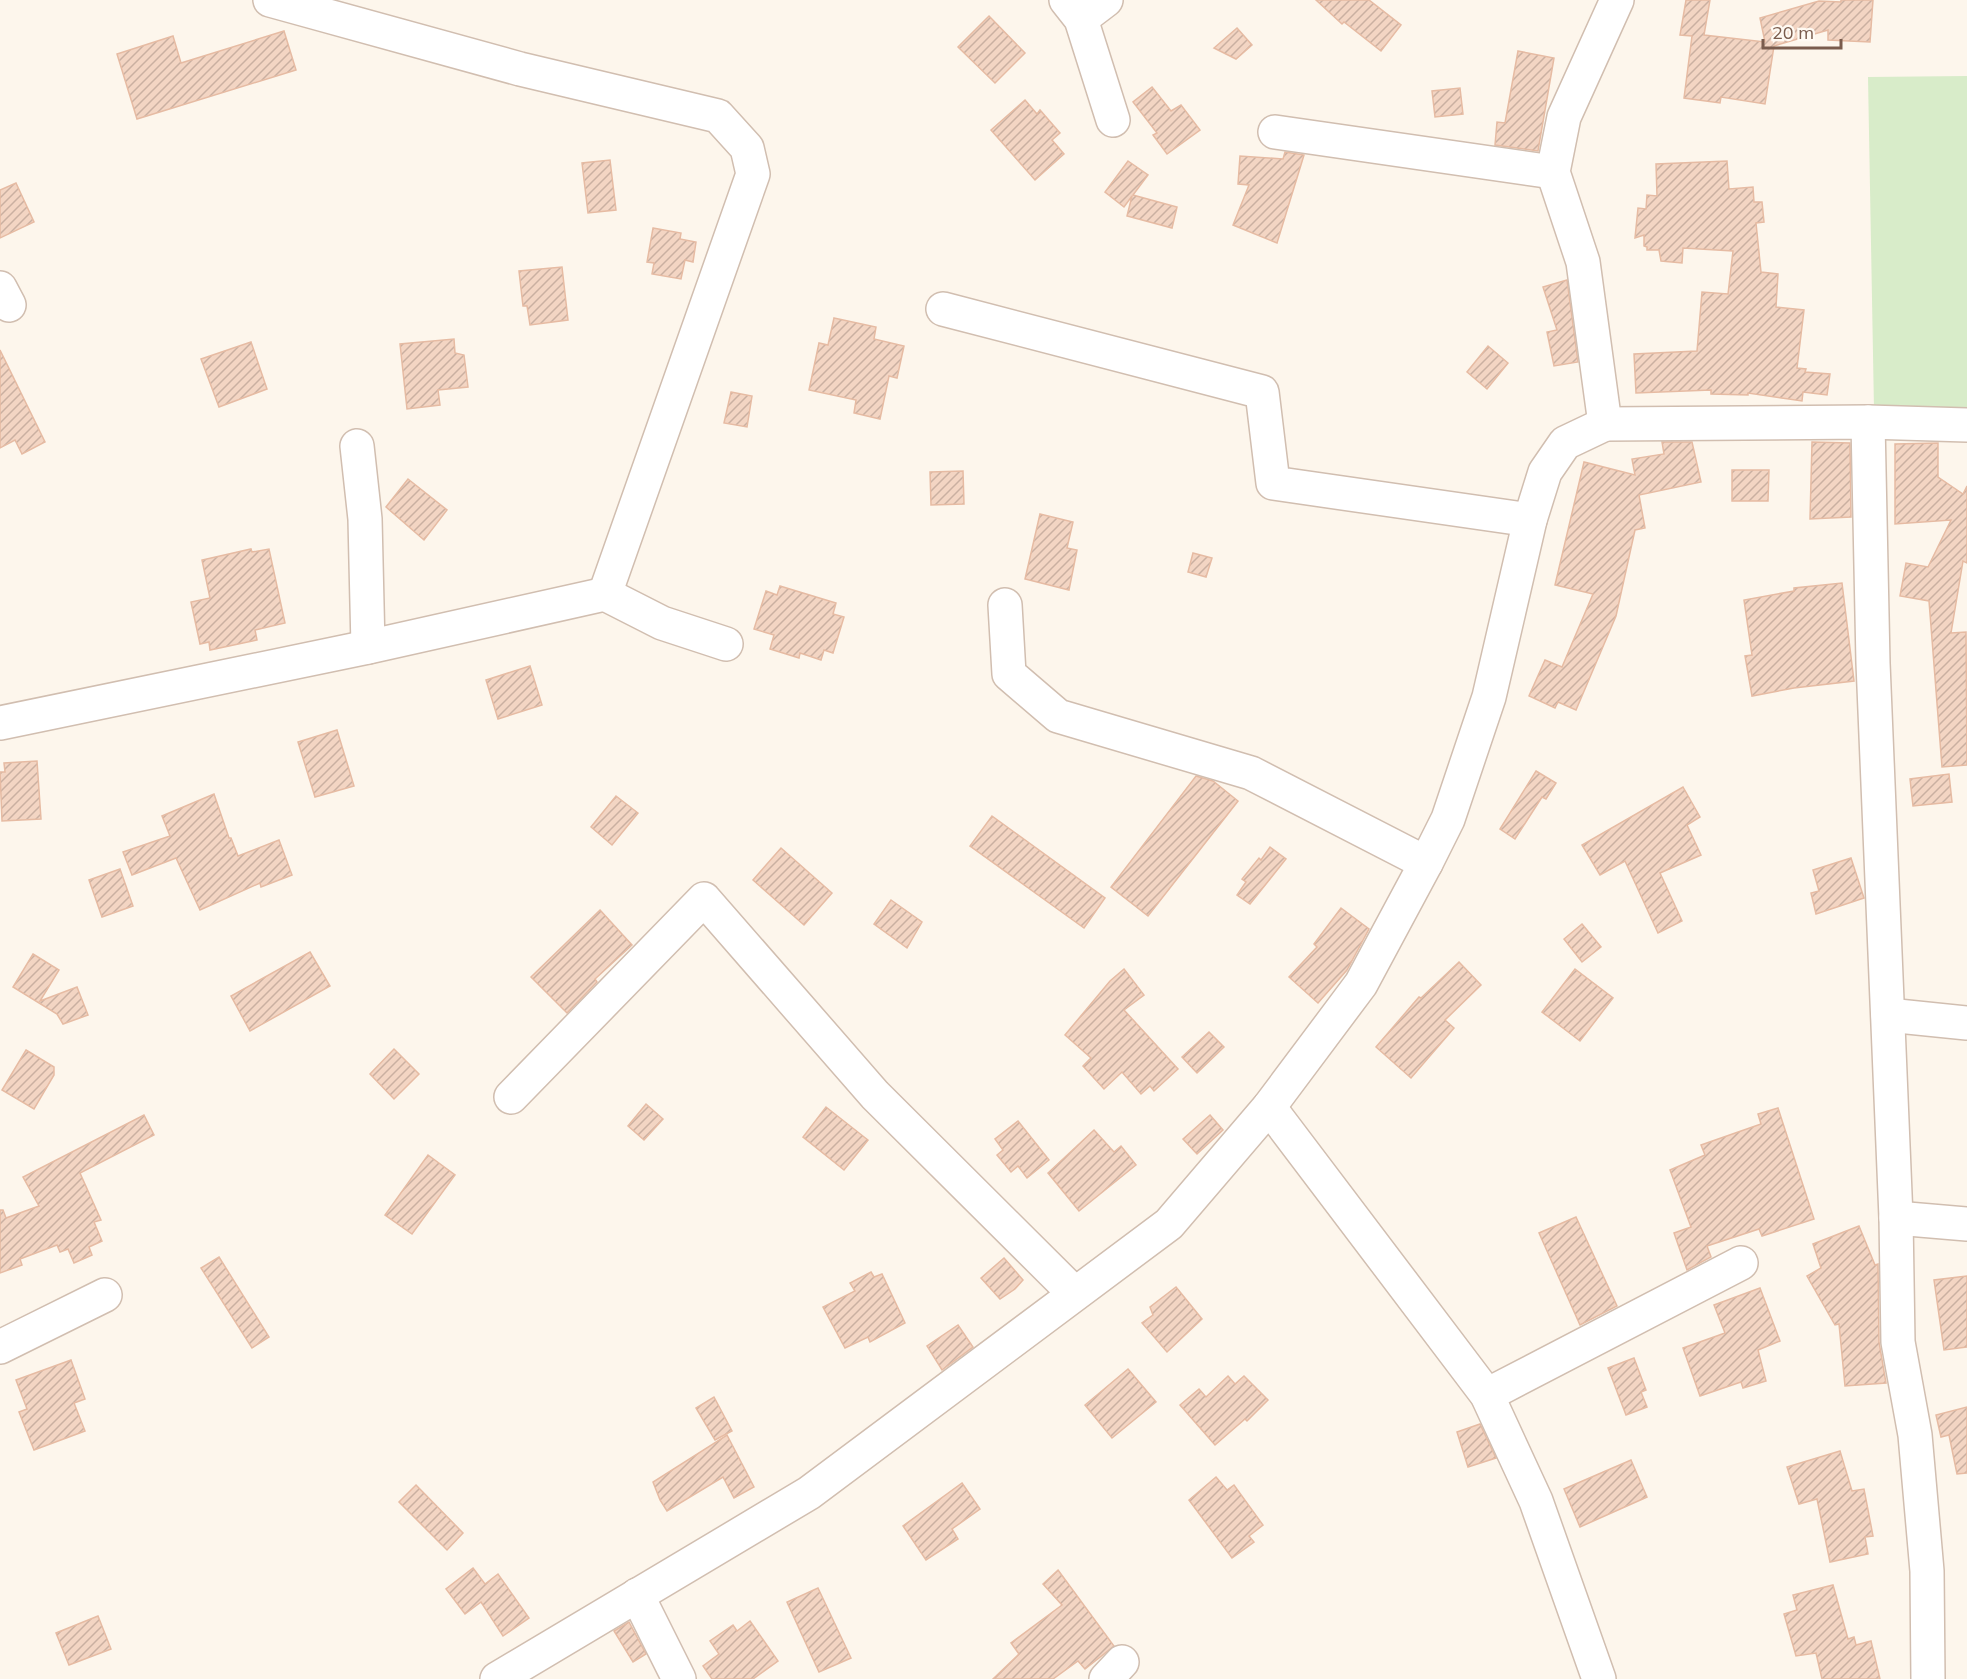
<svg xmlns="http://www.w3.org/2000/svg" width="1967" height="1679" font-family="Mulish,sans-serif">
  <defs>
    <pattern id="building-hatch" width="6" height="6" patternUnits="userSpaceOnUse" patternTransform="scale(1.5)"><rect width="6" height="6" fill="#f3d5c3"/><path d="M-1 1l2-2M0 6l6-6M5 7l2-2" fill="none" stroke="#cab0a1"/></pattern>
  </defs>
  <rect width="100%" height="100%" fill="#fdf6ec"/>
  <!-- green -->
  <polygon fill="#d8ecc9" points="1967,76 1967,409 1874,410 1868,77"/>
  <!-- building -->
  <g fill="url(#building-hatch)" stroke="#e6bba3" stroke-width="1.5">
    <polygon points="1316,0 1369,0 1401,25 1381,51 1344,22 1342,24"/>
    <polygon points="1686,0 1710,0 1704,35 1765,42 1760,18 1819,1 1841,2 1841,0 1873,0 1870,42 1828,40 1828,30 1774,46 1765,104 1721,97 1720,103 1684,98 1692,36 1680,35"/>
    <polygon points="989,16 1025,53 995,83 958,47"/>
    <polygon points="1237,28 1252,45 1236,59 1214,48"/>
    <polygon points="284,31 296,70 137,119 117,54 173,36 181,63"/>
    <polygon points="1518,51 1554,58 1538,151 1495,145 1497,122 1505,123"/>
    <polygon points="1152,87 1171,111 1181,105 1200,130 1167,154 1153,135 1157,133 1133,102"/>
    <polygon points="1460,88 1463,114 1435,117 1432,91"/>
    <polygon points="1025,100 1037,114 1040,110 1060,133 1052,140 1064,154 1035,180 991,130"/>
    <polygon points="1285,152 1304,155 1277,243 1233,225 1249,185 1238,184 1240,156 1283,159"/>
    <polygon points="610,160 616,210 588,213 582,163"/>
    <polygon points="1128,161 1148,175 1133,195 1177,207 1172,228 1127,216 1132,196 1124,207 1105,192"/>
    <polygon points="1727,161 1729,189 1753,187 1754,202 1762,202 1764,222 1756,223 1761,272 1778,274 1776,307 1804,310 1797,368 1806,369 1805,372 1830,374 1827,395 1803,392 1802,401 1748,393 1748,395 1711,394 1711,390 1636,393 1634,354 1697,351 1702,292 1728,294 1733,251 1683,248 1682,263 1661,261 1659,250 1647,250 1647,247 1644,246 1644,235 1635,238 1638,208 1646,209 1647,195 1657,196 1656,164"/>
    <polygon points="16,183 34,222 0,238 0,190"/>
    <polygon points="653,228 681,233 680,239 696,242 693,262 685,260 681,279 652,274 654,263 647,262"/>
    <polygon points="562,267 568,320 530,325 527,306 523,306 519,271"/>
    <polygon points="1567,280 1578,362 1554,366 1547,332 1557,330 1543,287"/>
    <polygon points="834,318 876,327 874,339 904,346 897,378 889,376 880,419 854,413 856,400 809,390 819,343 828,345"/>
    <polygon points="454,339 455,353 464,355 468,387 438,390 440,405 407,409 400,344"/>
    <polygon points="251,342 267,389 219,407 201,359"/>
    <polygon points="1488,346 1508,363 1487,389 1467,372"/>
    <polygon points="0,350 45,442 22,454 15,440 0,448"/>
    <polygon points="731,392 752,396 747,427 724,423"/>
    <polygon points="1662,442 1692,442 1701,482 1639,495 1645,528 1635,530 1616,616 1576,710 1558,702 1555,708 1529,696 1545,660 1562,667 1593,594 1555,585 1584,462 1635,475 1632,459 1664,454"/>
    <polygon points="1812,442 1850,443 1851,517 1810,519"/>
    <polygon points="1938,443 1938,477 1963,494 1967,486 1967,563 1963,561 1951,633 1966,632 1967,765 1942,767 1929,601 1900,596 1906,563 1928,567 1951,520 1895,524 1895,444"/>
    <polygon points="1732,470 1769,470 1768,501 1732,501"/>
    <polygon points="963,471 964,504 931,505 930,472"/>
    <polygon points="408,479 447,510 424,540 386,507"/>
    <polygon points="1040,514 1073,522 1067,548 1077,550 1069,590 1025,579"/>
    <polygon points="251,549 252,552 269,549 285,623 255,630 257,640 210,650 209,642 200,644 191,602 210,598 202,560"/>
    <polygon points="1193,553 1212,558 1206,577 1188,572"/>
    <polygon points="1842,583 1854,681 1794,688 1752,696 1745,656 1752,655 1744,600 1794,591 1794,588"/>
    <polygon points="780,586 836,603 833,614 844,617 833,653 824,650 821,660 800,653 799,658 770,649 774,635 754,629 766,591 777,595"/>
    <polygon points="530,666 542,705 498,719 486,680"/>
    <polygon points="337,730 354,786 315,797 298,742"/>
    <polygon points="37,761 41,819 2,821 0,772 5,772 4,763"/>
    <polygon points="1536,771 1556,783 1546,799 1542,797 1515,839 1500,829"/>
    <polygon points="1949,774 1952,802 1913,806 1910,779"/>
    <polygon points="1196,776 1213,781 1238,801 1148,916 1111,887"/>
    <polygon points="1683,787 1700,817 1687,825 1701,855 1660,873 1682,921 1658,933 1625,861 1600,875 1582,845"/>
    <polygon points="214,794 229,838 231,838 238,856 279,840 292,875 261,887 260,883 200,910 176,858 132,875 123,852 170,836 162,816"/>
    <polygon points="616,796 638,813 612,845 591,827"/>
    <polygon points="992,816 1105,898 1084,928 970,846"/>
    <polygon points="1270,847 1286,859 1250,904 1237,895 1246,882 1242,879 1259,858 1261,860"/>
    <polygon points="781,848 832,893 804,925 753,880"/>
    <polygon points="1851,858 1864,898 1816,914 1811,893 1819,891 1813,870"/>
    <polygon points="120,869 133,906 102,917 89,880"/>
    <polygon points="891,900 922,922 907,948 874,924"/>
    <polygon points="1341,908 1369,929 1347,970 1318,1003 1289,977 1317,947 1314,944"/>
    <polygon points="600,910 632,945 595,979 597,982 567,1013 531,977"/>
    <polygon points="1582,924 1601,947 1582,962 1564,939"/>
    <polygon points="310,952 330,986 250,1031 231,996"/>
    <polygon points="33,954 59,970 40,1001 77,987 88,1015 63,1024 57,1014 13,987"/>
    <polygon points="1459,962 1481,985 1445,1020 1454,1028 1411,1078 1376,1047 1419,997 1421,998"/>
    <polygon points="1124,969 1144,995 1124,1010 1178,1069 1154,1091 1150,1086 1141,1094 1122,1072 1104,1089 1083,1066 1091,1058 1065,1035 1110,981"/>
    <polygon points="1575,969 1613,998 1580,1041 1542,1012"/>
    <polygon points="1209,1032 1224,1047 1197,1073 1182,1057"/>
    <polygon points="394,1049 419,1074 394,1099 370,1074"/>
    <polygon points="26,1050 54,1067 54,1075 34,1109 2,1090"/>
    <polygon points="646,1104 663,1119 644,1140 628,1126"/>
    <polygon points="826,1107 868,1140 844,1170 803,1137"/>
    <polygon points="1778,1108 1814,1219 1762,1236 1759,1229 1707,1246 1711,1257 1687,1270 1674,1233 1691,1227 1670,1170 1705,1155 1701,1145 1761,1124 1758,1114"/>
    <polygon points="144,1115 154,1135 80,1173 101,1220 94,1222 102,1241 89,1247 92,1255 74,1263 68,1249 60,1252 57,1245 20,1259 22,1265 0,1273 0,1210 3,1210 6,1218 39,1206 23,1177"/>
    <polygon points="1210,1115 1223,1130 1197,1154 1183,1139"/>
    <polygon points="1018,1121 1049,1160 1027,1178 1018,1166 1011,1172 997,1155 1003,1150 995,1139"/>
    <polygon points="1094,1130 1114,1152 1121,1146 1136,1165 1079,1211 1048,1173"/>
    <polygon points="428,1155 455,1175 412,1234 385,1215"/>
    <polygon points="1576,1217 1617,1306 1580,1325 1539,1233"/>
    <polygon points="1859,1226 1875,1265 1878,1264 1879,1342 1886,1383 1845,1386 1839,1324 1835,1325 1807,1276 1821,1268 1813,1244"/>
    <polygon points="219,1257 269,1337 252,1348 201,1268"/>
    <polygon points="1004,1258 1023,1280 1015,1289 1000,1299 981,1278"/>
    <polygon points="871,1272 874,1277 882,1274 905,1323 870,1342 868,1337 845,1348 823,1307 855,1291 850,1283"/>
    <polygon points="1967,1276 1967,1347 1944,1350 1934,1280"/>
    <polygon points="1176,1287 1202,1319 1167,1352 1142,1323 1153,1315 1150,1307"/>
    <polygon points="1760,1288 1780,1341 1758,1350 1766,1381 1743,1388 1741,1382 1700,1396 1683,1348 1725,1333 1714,1305"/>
    <polygon points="958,1325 973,1347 942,1370 927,1346"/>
    <polygon points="1634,1358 1646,1390 1641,1392 1647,1407 1626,1415 1608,1368"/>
    <polygon points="71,1360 85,1399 74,1403 85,1431 34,1450 19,1412 27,1409 16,1380"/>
    <polygon points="1128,1369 1156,1402 1112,1438 1085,1405"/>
    <polygon points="1228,1376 1235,1384 1244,1376 1268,1400 1247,1421 1245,1419 1215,1445 1180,1405 1199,1389 1206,1397"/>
    <polygon points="714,1397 732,1431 715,1440 696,1408"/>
    <polygon points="1967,1407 1967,1473 1957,1474 1949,1435 1941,1437 1936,1415"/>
    <polygon points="1480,1424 1496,1458 1468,1467 1457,1432"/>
    <polygon points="727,1435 754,1487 734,1498 723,1477 667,1511 660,1500 653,1482"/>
    <polygon points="1840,1451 1852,1491 1864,1489 1873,1536 1865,1537 1868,1554 1830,1562 1817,1499 1799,1504 1787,1467"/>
    <polygon points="1631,1460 1647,1497 1580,1527 1564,1489"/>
    <polygon points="1216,1477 1227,1490 1234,1485 1263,1525 1249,1536 1254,1542 1232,1558 1189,1500"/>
    <polygon points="962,1483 980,1509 952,1529 958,1539 926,1560 903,1526"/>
    <polygon points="416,1485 463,1533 447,1550 399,1502"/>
    <polygon points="473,1568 485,1584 498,1574 529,1618 503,1636 481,1602 465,1614 446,1589"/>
    <polygon points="1058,1570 1114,1646 1085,1669 1078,1661 1053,1679 993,1679 1019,1654 1011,1643 1062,1605 1043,1584"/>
    <polygon points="1833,1585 1848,1639 1854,1637 1856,1645 1871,1641 1880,1679 1822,1679 1816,1653 1796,1656 1784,1614 1797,1610 1793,1595"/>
    <polygon points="818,1588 851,1658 819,1672 787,1602"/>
    <polygon points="98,1616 111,1649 69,1665 56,1633"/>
    <polygon points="750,1621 778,1661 753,1679 712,1679 703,1666 719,1654 710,1641 733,1625 737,1631"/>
    <polygon points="629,1622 646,1654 633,1662 614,1631"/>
  </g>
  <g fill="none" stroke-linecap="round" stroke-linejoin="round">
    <defs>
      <g id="minor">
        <polyline points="270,0 520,69 718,116 747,148 753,174 605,594"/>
        <polyline points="1066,0 1081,19 1113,120"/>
        <polyline points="1081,19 1106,0"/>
        <polyline points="1275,132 1553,172"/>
        <polyline points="0,288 9,305"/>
        <polyline points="943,309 1262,392 1273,483 1530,520"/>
        <polyline points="1868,422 1873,663 1896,1218 1898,1342 1915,1435 1927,1571 1928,1679"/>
        <polyline points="1605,424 1868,422 1967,425"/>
        <polyline points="357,446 365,519 368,647"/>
        <polyline points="1005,605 1009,674 1058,716 1251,773 1426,863"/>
        <polyline points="0,723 368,647 605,594 662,623 726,644"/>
        <polyline points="1888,1015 1967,1023"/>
        <polyline points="511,1097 704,899 875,1095 1074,1293"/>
        <polyline points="1269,1107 1487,1395 1536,1501 1599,1679"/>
        <polyline points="1896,1218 1967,1224"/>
        <polyline points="0,1347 105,1295"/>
        <polyline points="1487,1395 1741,1263"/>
        <polyline points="637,1595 679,1679"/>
        <polyline points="497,1679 809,1493 1169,1224 1269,1107 1361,984 1426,863 1448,819 1489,697 1530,520 1545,472 1565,443 1605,424 1583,262 1553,172 1564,117 1617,0"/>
        <polyline points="1106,1679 1122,1662"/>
      </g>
    </defs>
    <!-- minor casing -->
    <use href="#minor" stroke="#d1beb0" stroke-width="36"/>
    <!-- minor -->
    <use href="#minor" stroke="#fff" stroke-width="33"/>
  </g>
  <!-- scale -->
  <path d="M1763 39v9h78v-9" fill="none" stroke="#7a5c4d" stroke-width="3"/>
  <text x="1772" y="39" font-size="18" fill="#7a5c4d" stroke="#fffaf3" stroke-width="4.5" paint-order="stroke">20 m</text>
</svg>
